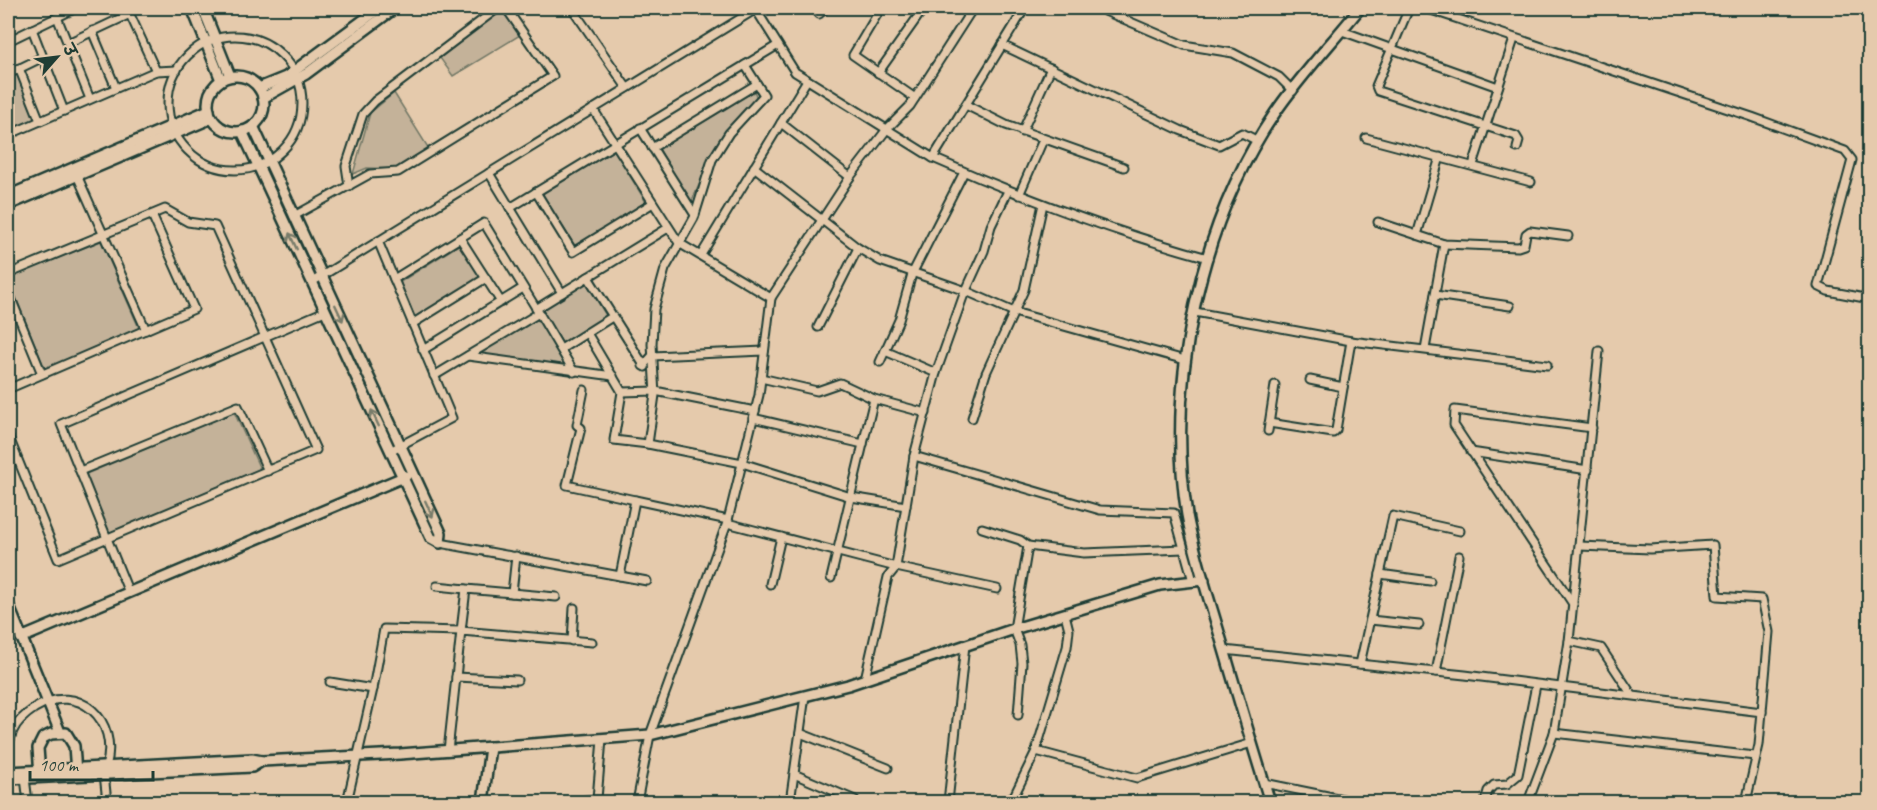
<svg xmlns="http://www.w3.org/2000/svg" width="1877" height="810" font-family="Caveat,'Playpen Sans Deva',sans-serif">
  <rect width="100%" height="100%" fill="#e5caac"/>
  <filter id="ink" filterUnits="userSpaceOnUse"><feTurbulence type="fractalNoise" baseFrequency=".0167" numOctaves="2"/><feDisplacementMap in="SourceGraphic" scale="12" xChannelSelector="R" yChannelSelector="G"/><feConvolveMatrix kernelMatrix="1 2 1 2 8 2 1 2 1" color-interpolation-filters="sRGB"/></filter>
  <g filter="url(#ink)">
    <!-- green -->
    <g fill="#c4b299" stroke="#727866" stroke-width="1.5">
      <polygon points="502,10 520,35 453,76 440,58"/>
      <polygon points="18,71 37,118 8,130 8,76"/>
      <polygon points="754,91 757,98 719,140 691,203 659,149"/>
      <polygon points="394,93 429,149 395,169 367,168 353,174 370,113"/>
      <polygon points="614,150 646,202 575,246 542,194"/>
      <polygon points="101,241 139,328 45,369 8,278"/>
      <polygon points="460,244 481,277 415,317 400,282"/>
      <polygon points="586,282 607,317 563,344 541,309"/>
      <polygon points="538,318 567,365 478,354"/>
      <polygon points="234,412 260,469 109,533 86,474"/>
    </g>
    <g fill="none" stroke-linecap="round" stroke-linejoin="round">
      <defs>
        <g id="street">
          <polyline points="127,8 156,71"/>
          <polyline points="572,8 627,88"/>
          <polyline points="755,8 795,72 933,158 1025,8"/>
          <polyline points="815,8 819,14 826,8"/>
          <polyline points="881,8 853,55 915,98"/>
          <polyline points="1098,8 1184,45 1233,53 1279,77 1293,91"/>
          <polyline points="1409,8 1376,86 1378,91 1516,136 1519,141 1517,148"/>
          <polyline points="1425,8 1752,117 1845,151 1852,160 1818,286 1828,291 1870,299"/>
          <polyline points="8,9 10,8"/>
          <polyline points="57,17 90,99"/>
          <polyline points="32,29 64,111"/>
          <polyline points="92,31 116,88"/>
          <polyline points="1342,31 1498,87"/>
          <circle cx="235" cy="103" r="67"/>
          <polyline points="8,41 76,8"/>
          <polyline points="68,43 130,14"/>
          <polyline points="1002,45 1180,130 1219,145 1242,133 1258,141"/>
          <polyline points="745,65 764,95 729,133 712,160 694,218 665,269 654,309 652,344 655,395 648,444 742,463 851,497 906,506"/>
          <polyline points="19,68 40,121"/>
          <polyline points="878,73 924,8"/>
          <polyline points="8,74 43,57"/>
          <polyline points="966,105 1006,125 1124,167"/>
          <polyline points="781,123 850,177"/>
          <polyline points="640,128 695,215"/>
          <polyline points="1022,132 1051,68"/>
          <polyline points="8,135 156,71 177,70"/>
          <polyline points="1366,138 1531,182"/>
          <polyline points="652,148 757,84"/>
          <path d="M 933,158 C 1023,198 1114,232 1208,258"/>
          <polyline points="1473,165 1514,39"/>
          <polyline points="754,167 858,248 880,261 966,291 1014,312 1185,360"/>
          <polyline points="76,173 146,330"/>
          <polyline points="489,173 562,293 668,228"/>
          <polyline points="349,186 346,166 363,114 375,101 498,8"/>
          <polyline points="536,192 573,252 653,203"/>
          <polyline points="1019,195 1043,140"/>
          <polyline points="510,208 778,45"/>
          <polyline points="294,216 370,174 398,172 553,76 506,8"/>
          <polyline points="1378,222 1444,244 1518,247 1524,245 1526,234 1530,231 1568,236"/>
          <polyline points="1417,235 1440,157"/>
          <polyline points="460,238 501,302"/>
          <polyline points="378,241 452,418 390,451"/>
          <polyline points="701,255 807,80"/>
          <polyline points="8,274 165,209 188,222 215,226 316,450 58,559 8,435"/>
          <polyline points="588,277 645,367"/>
          <polyline points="394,279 484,223 539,313"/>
          <polyline points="312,282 756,9"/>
          <polyline points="8,291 42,374"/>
          <polyline points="1435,295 1510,306"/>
          <polyline points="771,298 850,177 887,129 910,106 973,8"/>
          <polyline points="536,309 562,293"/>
          <polyline points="1195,312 1351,341 1547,365"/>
          <polyline points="412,324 486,278"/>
          <polyline points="818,327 858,248"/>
          <polyline points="587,333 622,392 614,440 648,444"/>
          <polyline points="561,349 612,317"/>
          <polyline points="1425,349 1444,244"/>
          <polyline points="423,350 523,288"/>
          <polyline points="468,356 613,376"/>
          <polyline points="880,362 899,320 912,274 964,172"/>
          <polyline points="643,366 652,356 764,351"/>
          <polyline points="936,373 963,297 984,251 991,226 1008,191"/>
          <polyline points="434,376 539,313 574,372"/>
          <polyline points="761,378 817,391 840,383 874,399 926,413"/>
          <polyline points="1310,380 1343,387"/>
          <polyline points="8,389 194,309 152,215"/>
          <polyline points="584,390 577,425 581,428 567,485 635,500"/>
          <polyline points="622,392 655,391 755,411"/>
          <polyline points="753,418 863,444 831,578"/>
          <polyline points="972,418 986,373 1024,290 1043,204"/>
          <polyline points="1269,423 1333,433 1336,430 1351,341"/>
          <polyline points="1268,431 1275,385"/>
          <polyline points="863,444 874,399"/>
          <polyline points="1471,452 1588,470"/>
          <polyline points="914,456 1100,510 1174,513 1193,581"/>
          <polyline points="80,471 238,406 268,471"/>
          <polyline points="727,523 896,567 914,456 936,373 885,351"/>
          <polyline points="982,528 1020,540 1028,546"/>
          <polyline points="440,543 620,576 635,500 728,520 759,395 771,298 679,243 593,109"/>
          <polyline points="1580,546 1650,549 1713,545 1717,596 1762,599 1769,632 1759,745 1746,802"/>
          <polyline points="1380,574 1430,581"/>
          <polyline points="620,576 647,581"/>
          <polyline points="770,584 781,537"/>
          <polyline points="437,586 466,589"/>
          <polyline points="129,593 61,424 325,311"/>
          <polyline points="512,593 516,556"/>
          <polyline points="1573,604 1454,425 1455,410 1592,428"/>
          <polyline points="1370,620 1419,625"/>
          <polyline points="572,641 574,608"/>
          <polyline points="1569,641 1601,648 1632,695"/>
          <polyline points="1224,650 1465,675 1762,712"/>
          <polyline points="1360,664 1393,516 1460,531"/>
          <polyline points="1436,672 1459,556"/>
          <polyline points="456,677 517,680"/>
          <polyline points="865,679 888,577 896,567 997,589"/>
          <polyline points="330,682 373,689 384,629 461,631 466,589 556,597"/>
          <polyline points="1018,715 1022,663 1020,645 1014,629 1028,546 1084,553 1184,549"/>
          <polyline points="800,733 888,768"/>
          <polyline points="1554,733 1755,756"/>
          <polyline points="448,751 461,631 592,642"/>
          <polyline points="1036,751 1067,647 1069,630 1065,614"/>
          <path d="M 8,772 C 8,758 7,744 13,731 C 17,721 26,714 35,708 C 78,681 120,720 106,767"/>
          <polyline points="104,774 107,802"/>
          <polyline points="794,774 855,800 854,802"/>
          <polyline points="25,778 28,802"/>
          <polyline points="1264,783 1357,802"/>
          <polyline points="347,802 373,689"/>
          <polyline points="569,802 597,799 602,739"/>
          <polyline points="637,802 650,735 728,520"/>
          <polyline points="790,802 805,696"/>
          <polyline points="948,802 965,645"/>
          <polyline points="1002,802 1014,796 1036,751 1137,778 1252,743"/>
          <polyline points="1485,802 1488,791 1494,785 1507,784 1518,775 1536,685"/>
          <polyline points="1528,802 1554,733 1569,641 1599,351"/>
        </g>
        <g id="secondary">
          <polyline points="192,8 221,80"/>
          <polyline points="203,8 230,76"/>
          <circle cx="236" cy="104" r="28"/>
          <polyline points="259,88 286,77 380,8"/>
          <polyline points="263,98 306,74 395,8"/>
          <polyline points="242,131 431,538 440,543 441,533 253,126"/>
          <polyline points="8,196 209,110"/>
          <polyline points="8,205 212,118"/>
          <polyline points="8,604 60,732"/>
          <polyline points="21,638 406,476"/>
          <polyline points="8,772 252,759 262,761 400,754 650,735 848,685 1014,629 1160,585 1204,580"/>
          <polyline points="40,775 38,748 43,738 51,734 66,733 74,746 76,772"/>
          <polyline points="8,779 252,767 262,761"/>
          <polyline points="483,802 490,747"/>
          <path d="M 1270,802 C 1252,745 1235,687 1218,629 C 1207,592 1194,553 1187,515 C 1166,383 1199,224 1275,113 C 1300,76 1332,43 1360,8"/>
        </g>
      </defs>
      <!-- street casing -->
      <use href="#street" stroke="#1f3d34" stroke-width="11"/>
      <!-- secondary casing -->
      <use href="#secondary" stroke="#1f3d34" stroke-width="14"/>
      <!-- street -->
      <use href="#street" stroke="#e5caac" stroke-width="7"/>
      <!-- secondary -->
      <use href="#secondary" stroke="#e5caac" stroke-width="9"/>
    </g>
    <!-- one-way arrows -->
    <defs><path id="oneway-shaft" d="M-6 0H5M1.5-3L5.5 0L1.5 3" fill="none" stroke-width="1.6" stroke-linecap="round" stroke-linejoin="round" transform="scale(1.5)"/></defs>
    <g stroke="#787c6a">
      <use href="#oneway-shaft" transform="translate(293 241) rotate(-115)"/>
      <use href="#oneway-shaft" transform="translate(339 313) rotate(65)"/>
      <use href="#oneway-shaft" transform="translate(375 418) rotate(-115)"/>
      <use href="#oneway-shaft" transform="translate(429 509) rotate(65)"/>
    </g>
  </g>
  <!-- margin -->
  <rect width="1877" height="810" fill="none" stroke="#e5caac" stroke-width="30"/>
  <rect x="15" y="15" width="1847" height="780" fill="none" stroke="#1f3d34" stroke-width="2" filter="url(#ink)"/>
  <!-- north arrow -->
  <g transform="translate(57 57) rotate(62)" stroke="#e5caac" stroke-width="4.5" paint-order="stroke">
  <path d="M0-4.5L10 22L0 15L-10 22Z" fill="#1f3d34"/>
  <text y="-9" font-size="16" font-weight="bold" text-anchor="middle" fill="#1f3d34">उ</text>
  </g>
  <!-- scale -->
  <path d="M30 771v9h123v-9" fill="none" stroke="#1f3d34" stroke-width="3"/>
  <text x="39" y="771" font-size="18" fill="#1f3d34" stroke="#e5caac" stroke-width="4.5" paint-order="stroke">100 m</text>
</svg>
